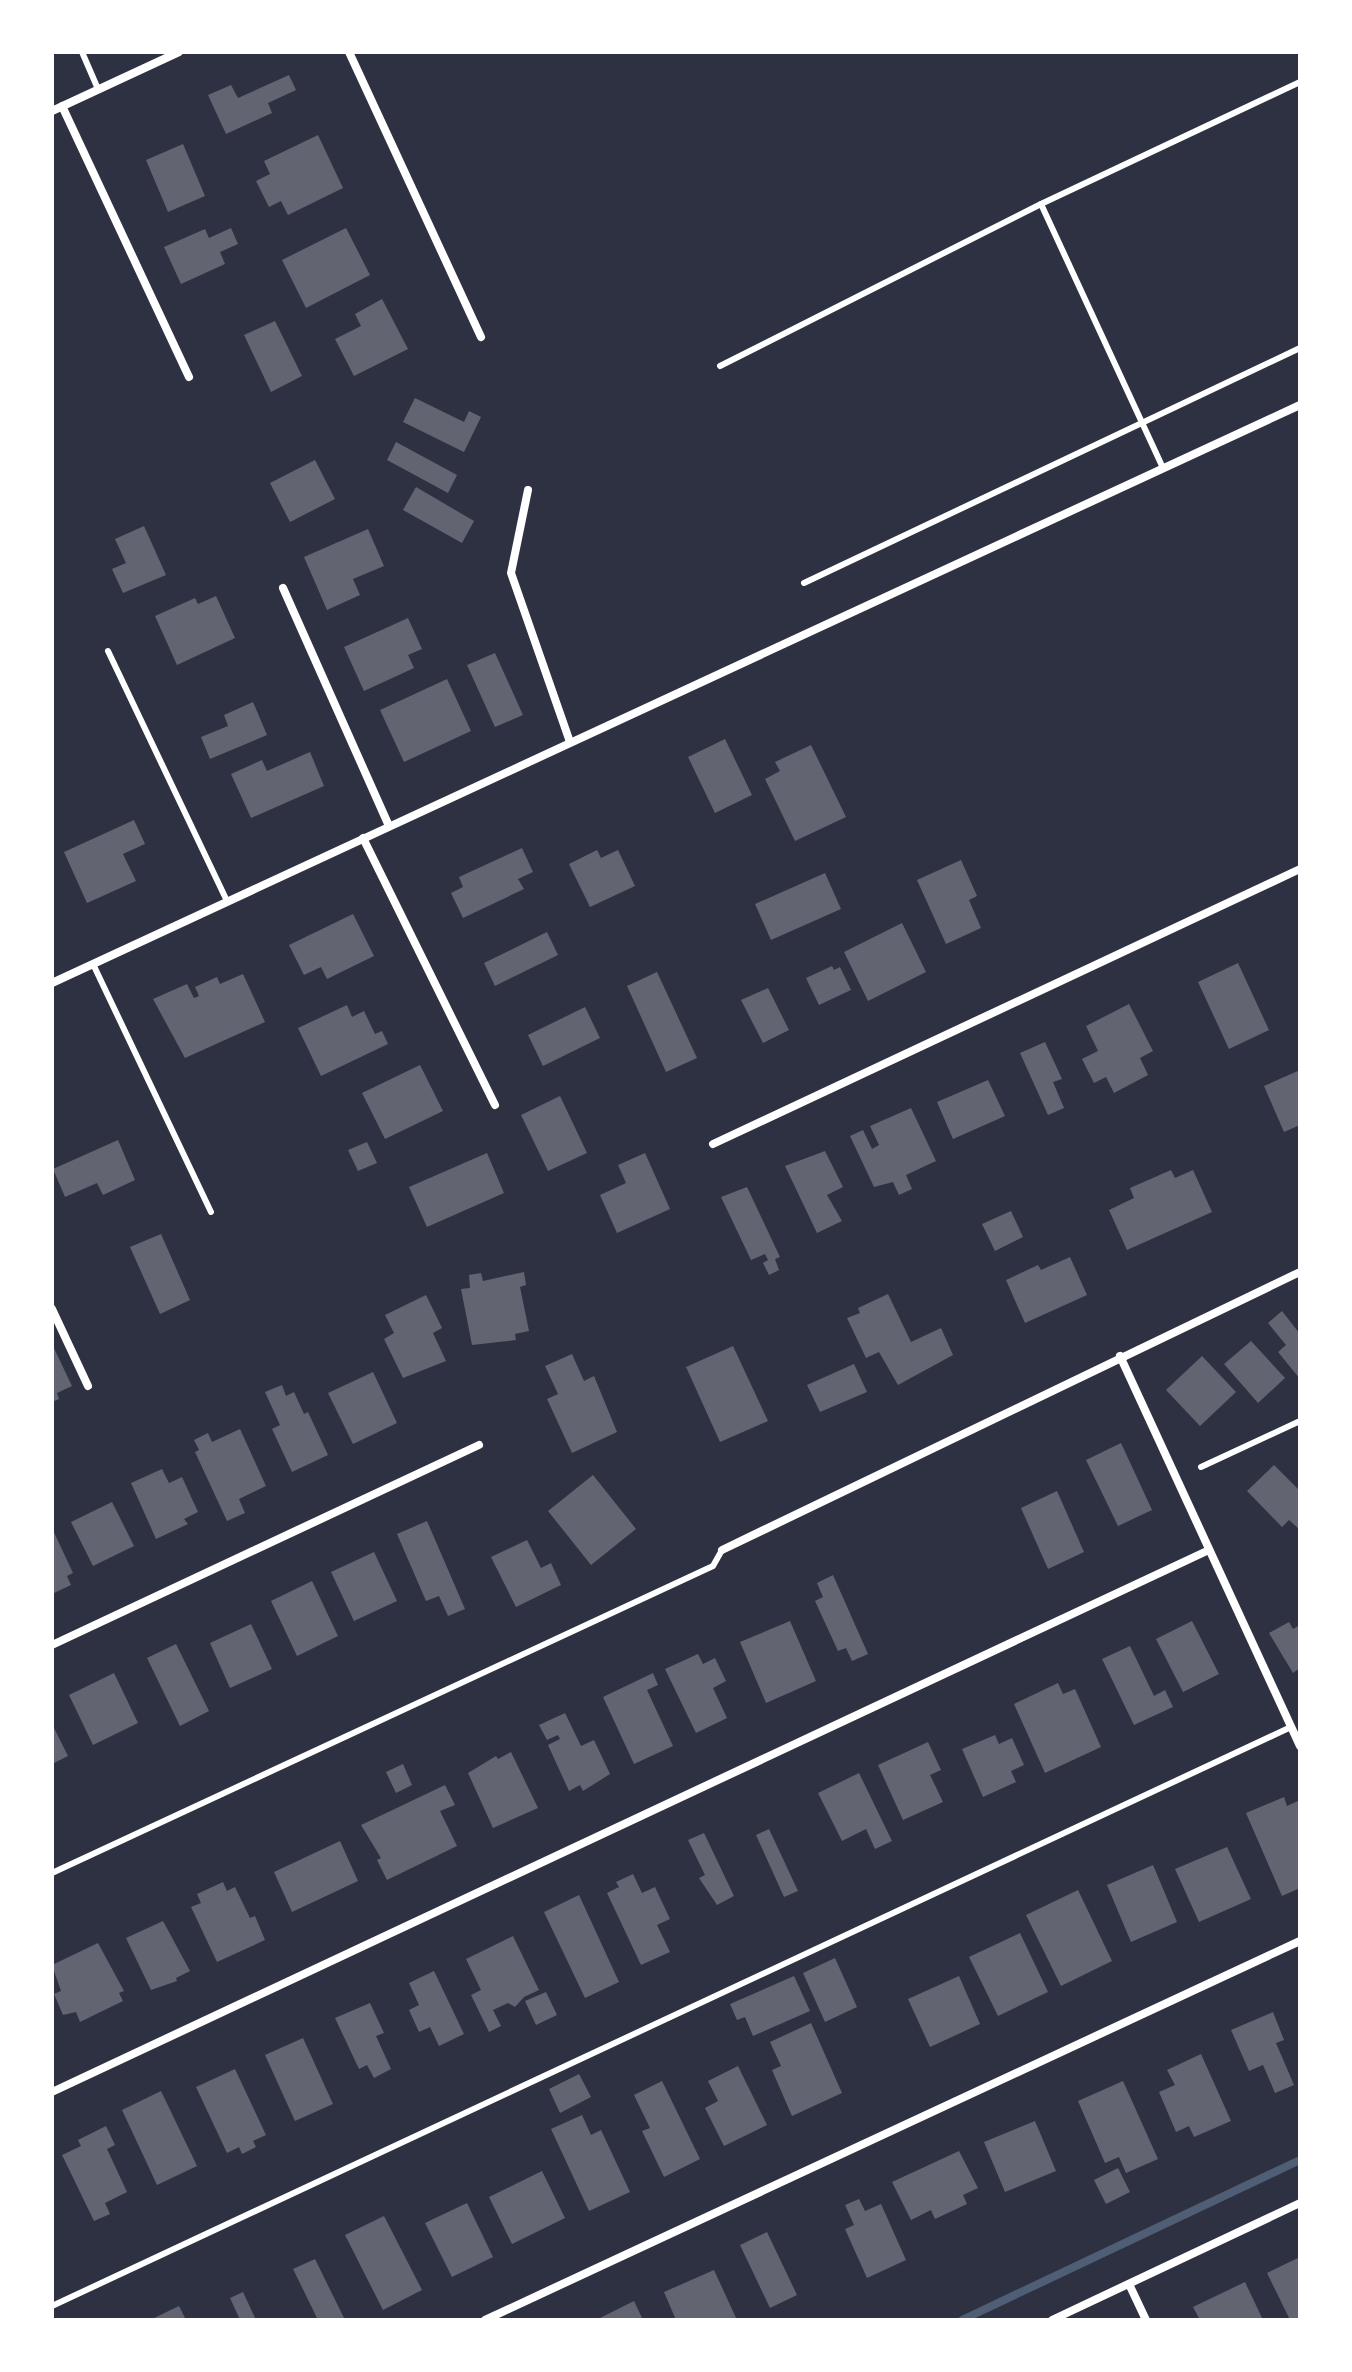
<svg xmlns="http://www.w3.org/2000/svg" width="1352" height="2372" font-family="'DM Sans',sans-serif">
  <rect width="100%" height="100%" fill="#2d3142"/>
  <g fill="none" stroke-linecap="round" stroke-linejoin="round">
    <!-- stream -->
    <polyline stroke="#4f5d75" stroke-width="8" points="962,2320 1300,2160"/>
  </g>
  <!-- building -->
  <g fill="#626471">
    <polygon points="289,75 296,90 268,103 272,113 226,134 208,95 231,85 238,98"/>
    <polygon points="318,135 343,188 288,215 281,201 269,207 256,181 270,174 264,161"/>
    <polygon points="183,144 205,196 168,212 146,160"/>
    <polygon points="231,228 238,244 220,252 225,264 181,284 164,247 205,229 209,238"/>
    <polygon points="346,228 370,275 306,308 282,260"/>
    <polygon points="382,299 408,349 354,376 335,339 361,326 355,314"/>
    <polygon points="275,321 302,376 271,392 244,335"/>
    <polygon points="415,398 464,422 469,411 481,417 464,452 403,422"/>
    <polygon points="396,442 457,475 448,493 387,460"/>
    <polygon points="315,460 335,499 290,522 270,483"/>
    <polygon points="416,487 474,521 462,543 403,510"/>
    <polygon points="144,526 166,575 123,593 112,569 126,563 115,539"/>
    <polygon points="368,529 384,566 353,579 360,595 327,610 304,557"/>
    <polygon points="216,596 235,638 177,665 155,616 195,598 198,604"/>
    <polygon points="408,618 422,649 408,655 414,668 364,691 344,647"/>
    <polygon points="495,653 523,715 495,727 467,665"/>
    <polygon points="447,679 471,731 404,762 380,710"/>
    <polygon points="253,702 267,735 210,759 201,737 228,726 224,715"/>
    <polygon points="725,739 752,795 715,813 688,757"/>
    <polygon points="811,745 846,817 795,841 765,779 780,771 775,762"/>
    <polygon points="310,752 324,786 251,818 231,774 262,760 267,771"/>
    <polygon points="134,820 145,844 123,854 136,881 87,903 64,852"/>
    <polygon points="522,848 533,872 518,879 524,889 463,918 451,893 463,887 459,877"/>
    <polygon points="597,850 601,858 618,850 635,886 590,907 569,864"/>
    <polygon points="961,860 977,896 969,900 981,928 946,944 917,880"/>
    <polygon points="825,873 841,909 771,940 755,904"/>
    <polygon points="353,914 374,956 327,979 321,967 304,975 289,945"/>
    <polygon points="902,923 926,972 868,1001 844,952"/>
    <polygon points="547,932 558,955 495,986 484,963"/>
    <polygon points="1238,963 1269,1030 1229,1049 1198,982"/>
    <polygon points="832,966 834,970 840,967 851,990 819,1005 806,978"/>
    <polygon points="657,972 697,1058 666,1072 627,986"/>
    <polygon points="243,974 265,1022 185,1058 153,999 187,984 194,998 199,996 195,987 217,977 220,984"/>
    <polygon points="768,988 789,1030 763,1043 741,1000"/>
    <polygon points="1129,1004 1153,1051 1140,1058 1148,1075 1114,1093 1106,1077 1094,1083 1082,1059 1098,1051 1086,1026"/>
    <polygon points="347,1005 352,1017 364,1011 375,1034 382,1031 388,1044 321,1076 298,1028"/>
    <polygon points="585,1007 600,1038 543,1066 528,1035"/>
    <polygon points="1045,1042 1062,1079 1053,1082 1064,1108 1048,1115 1020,1053"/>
    <polygon points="420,1065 443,1111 385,1139 362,1093"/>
    <polygon points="1300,1070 1300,1125 1284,1132 1264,1086"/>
    <polygon points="988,1080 1005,1116 953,1139 937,1102"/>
    <polygon points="560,1096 587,1153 548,1171 521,1115"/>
    <polygon points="911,1108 936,1161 906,1175 912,1189 899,1195 893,1182 874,1187 850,1136 863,1130 872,1149 879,1145 870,1126"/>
    <polygon points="118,1140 135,1180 103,1195 97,1183 65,1197 53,1169"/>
    <polygon points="367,1142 377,1163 358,1171 348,1150"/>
    <polygon points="825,1151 843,1187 827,1195 842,1221 817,1233 785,1166"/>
    <polygon points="487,1153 504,1193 427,1227 409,1187"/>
    <polygon points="645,1153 670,1209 617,1233 600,1195 626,1183 618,1165"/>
    <polygon points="1171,1170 1175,1178 1193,1170 1212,1212 1127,1250 1109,1210 1134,1198 1130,1188"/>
    <polygon points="747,1187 780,1257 775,1259 779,1270 769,1275 763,1263 768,1260 765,1254 751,1260 721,1197"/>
    <polygon points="1011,1211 1023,1237 995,1251 982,1224"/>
    <polygon points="161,1234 190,1300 160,1314 130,1247"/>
    <polygon points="1070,1257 1087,1295 1025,1323 1006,1280 1038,1265 1041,1270"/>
    <polygon points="524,1272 526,1285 520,1287 529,1331 515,1334 516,1340 472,1345 461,1289 470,1288 469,1275 481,1273 483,1281"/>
    <polygon points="888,1294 911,1342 941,1328 953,1355 898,1385 879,1352 866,1358 847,1318 860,1313 858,1308"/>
    <polygon points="426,1295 442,1328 433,1333 446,1361 403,1378 384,1339 394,1333 385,1315"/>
    <polygon points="1282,1311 1300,1334 1300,1379 1278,1352 1286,1345 1268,1323"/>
    <polygon points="1251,1341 1285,1378 1258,1403 1224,1364"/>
    <polygon points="52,1344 72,1386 57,1393 59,1399 52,1402"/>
    <polygon points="733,1346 768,1421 720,1442 686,1367"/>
    <polygon points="572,1354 584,1381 594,1376 617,1432 572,1453 547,1399 558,1394 545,1366"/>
    <polygon points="1202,1356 1236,1392 1200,1426 1166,1390"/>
    <polygon points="854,1364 867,1392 820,1412 807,1385"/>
    <polygon points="373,1372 397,1423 353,1444 328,1393"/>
    <polygon points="282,1385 286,1396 294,1392 304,1414 308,1412 328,1455 292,1472 272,1429 280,1425 265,1392"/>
    <polygon points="240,1429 266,1486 239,1499 245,1513 227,1521 195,1452 199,1450 194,1440 208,1433 212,1442"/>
    <polygon points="1121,1443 1152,1510 1118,1526 1086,1460"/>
    <polygon points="1274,1465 1300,1491 1300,1530 1289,1520 1282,1527 1247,1491"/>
    <polygon points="162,1469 169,1483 182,1477 198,1512 184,1519 188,1524 156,1539 131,1483"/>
    <polygon points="593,1475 636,1529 591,1565 548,1511"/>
    <polygon points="1057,1491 1084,1552 1048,1569 1021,1508"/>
    <polygon points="112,1502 134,1546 93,1566 71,1522"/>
    <polygon points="427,1521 465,1609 448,1616 439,1596 426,1601 397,1534"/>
    <polygon points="52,1528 73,1573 67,1576 71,1585 52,1594"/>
    <polygon points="527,1540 541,1568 551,1563 561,1585 516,1607 491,1557"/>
    <polygon points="374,1552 397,1601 354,1621 331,1572"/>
    <polygon points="833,1575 868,1654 852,1661 846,1648 838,1651 815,1601 823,1597 817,1583"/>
    <polygon points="312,1581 338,1636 297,1656 271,1601"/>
    <polygon points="790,1621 816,1681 766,1703 740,1642"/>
    <polygon points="1192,1621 1219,1674 1183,1692 1156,1639"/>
    <polygon points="1289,1622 1293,1629 1300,1625 1300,1668 1293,1673 1269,1633"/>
    <polygon points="251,1624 272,1669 230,1688 210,1643"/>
    <polygon points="176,1644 209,1711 180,1726 147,1658"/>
    <polygon points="1130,1646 1154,1696 1165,1690 1173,1707 1134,1725 1102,1659"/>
    <polygon points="698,1654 703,1664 715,1658 726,1681 713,1688 727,1718 696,1733 665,1669"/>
    <polygon points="114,1673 138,1723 93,1745 69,1695"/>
    <polygon points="653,1673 658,1685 647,1690 673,1746 634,1764 603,1697"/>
    <polygon points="1058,1683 1063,1694 1075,1689 1101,1747 1045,1773 1014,1704"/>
    <polygon points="565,1713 581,1746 594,1740 610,1774 583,1791 580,1785 569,1791 548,1745 560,1739 558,1735 547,1740 539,1725"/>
    <polygon points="52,1724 68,1756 52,1764"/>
    <polygon points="995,1735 999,1744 1012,1738 1024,1765 1011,1771 1016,1782 983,1797 962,1749"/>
    <polygon points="928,1742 941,1770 930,1775 943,1802 903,1820 878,1765"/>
    <polygon points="511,1752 538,1808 493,1828 468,1773 496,1756 498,1759"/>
    <polygon points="403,1764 412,1785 396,1793 386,1772"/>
    <polygon points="859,1773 892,1841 875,1849 866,1829 842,1841 818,1793"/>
    <polygon points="445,1785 455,1805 440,1811 457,1846 387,1880 377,1860 381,1858 361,1825"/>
    <polygon points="1284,1797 1287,1806 1300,1800 1300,1888 1282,1896 1246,1813"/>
    <polygon points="769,1829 798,1891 784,1897 756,1835"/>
    <polygon points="704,1833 734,1896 717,1905 699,1878 705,1875 688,1840"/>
    <polygon points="340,1841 358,1881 292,1912 274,1872"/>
    <polygon points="1227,1847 1251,1899 1199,1922 1175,1869"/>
    <polygon points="1153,1865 1177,1922 1131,1942 1107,1885"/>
    <polygon points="633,1874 642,1893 655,1887 670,1919 657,1925 670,1952 641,1965 607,1893 619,1887 616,1882"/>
    <polygon points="223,1882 227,1891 235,1887 250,1918 255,1916 265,1940 217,1962 191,1907 201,1903 197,1894"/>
    <polygon points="1078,1890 1112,1961 1061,1986 1026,1915"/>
    <polygon points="579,1895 619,1982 585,1998 544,1912"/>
    <polygon points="163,1921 190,1971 176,1978 177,1981 151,1990 126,1938"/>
    <polygon points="1020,1933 1048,1992 998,2016 969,1957"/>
    <polygon points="513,1936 539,1990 524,1997 515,2007 508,2003 493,2010 501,2026 489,2032 471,1995 481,1990 466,1959"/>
    <polygon points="98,1943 124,1991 119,1993 123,2001 80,2022 76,2012 63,2015 54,1994 61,1991 52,1965"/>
    <polygon points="835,1958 857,2007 825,2022 803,1973"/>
    <polygon points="434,1971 464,2034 439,2046 430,2027 419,2032 409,2010 419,2005 409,1983"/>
    <polygon points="794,1976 810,2011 753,2036 745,2017 737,2020 730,2004"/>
    <polygon points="959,1976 980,2024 930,2047 908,1999"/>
    <polygon points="546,1992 557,2015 536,2025 525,2001"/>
    <polygon points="370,2003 384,2033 376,2036 391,2069 374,2078 367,2065 359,2069 335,2018"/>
    <polygon points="1273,2012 1284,2040 1276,2043 1294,2085 1275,2093 1263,2065 1249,2071 1231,2030"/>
    <polygon points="811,2023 842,2093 792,2116 772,2070 781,2066 770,2042"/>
    <polygon points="303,2038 333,2104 295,2121 265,2055"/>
    <polygon points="1201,2054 1231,2121 1194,2137 1189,2126 1176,2132 1159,2092 1175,2085 1167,2070"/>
    <polygon points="738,2066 767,2125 724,2146 705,2108 718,2101 708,2081"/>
    <polygon points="235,2069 266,2135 253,2141 256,2147 242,2154 239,2147 227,2153 196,2087"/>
    <polygon points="579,2074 591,2097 560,2113 549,2089"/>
    <polygon points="662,2081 700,2159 664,2177 642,2131 650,2128 634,2095"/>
    <polygon points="1123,2081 1158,2159 1126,2173 1119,2157 1105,2163 1078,2101"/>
    <polygon points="161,2091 197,2166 157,2185 122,2110"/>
    <polygon points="582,2115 591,2135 601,2130 630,2192 589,2211 551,2129"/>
    <polygon points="1035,2121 1056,2171 1005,2192 984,2142"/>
    <polygon points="106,2126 115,2145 107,2149 127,2192 105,2203 110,2214 94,2221 62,2155 81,2146 78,2140"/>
    <polygon points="959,2151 978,2188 963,2195 967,2204 935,2219 931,2210 911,2220 892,2182"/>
    <polygon points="1118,2168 1130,2192 1106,2204 1094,2180"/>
    <polygon points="542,2171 565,2218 512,2244 489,2197"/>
    <polygon points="859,2199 865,2211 881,2204 906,2260 867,2278 845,2229 854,2225 845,2205"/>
    <polygon points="467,2203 493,2257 452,2277 425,2223"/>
    <polygon points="384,2216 422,2290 383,2310 345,2235"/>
    <polygon points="767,2232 797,2295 770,2308 740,2245"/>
    <polygon points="1300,2257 1300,2320 1290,2320 1267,2273"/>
    <polygon points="315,2259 345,2320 318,2320 293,2269"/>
    <polygon points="714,2270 737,2320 676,2320 664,2292"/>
    <polygon points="1245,2282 1263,2320 1200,2320 1193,2307"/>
    <polygon points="243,2292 256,2320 240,2320 230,2298"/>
    <polygon points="634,2301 643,2320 596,2320"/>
    <polygon points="179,2306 186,2320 150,2320"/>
  </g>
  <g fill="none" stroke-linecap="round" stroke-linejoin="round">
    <!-- service -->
    <g stroke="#fff" stroke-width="6">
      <polyline points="82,52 98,89"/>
      <polyline points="1041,204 1163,468"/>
      <polyline points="720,366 1041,204 1300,82"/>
      <polyline points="804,583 1300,348"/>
      <polyline points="108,651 227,901"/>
      <polyline points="93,964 211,1212"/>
      <polyline points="1201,1467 1300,1421"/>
      <polyline points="52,1873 713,1566 722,1550"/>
      <polyline points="52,2306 1291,1727"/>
    </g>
    <!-- minor -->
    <g stroke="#fff" stroke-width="8">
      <polyline points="349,52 481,337"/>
      <polyline points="62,106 189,377"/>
      <polyline points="52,111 179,52"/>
      <polyline points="528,490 511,573 570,742"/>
      <polyline points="283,588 389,826"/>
      <polyline points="363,838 495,1105"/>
      <polyline points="52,983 1300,405"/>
      <polyline points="713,1144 1300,869"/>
      <polyline points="52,1309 88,1386"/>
      <polyline points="1120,1356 1300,1746"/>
      <polyline points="722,1550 1300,1272"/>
      <polyline points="52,1645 479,1445"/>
      <polyline points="52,2092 1209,1550"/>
      <polyline points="1129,2284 1146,2320"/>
      <polyline points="485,2320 1300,1941"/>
      <polyline points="1052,2320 1300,2203"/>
    </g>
  </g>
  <!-- border -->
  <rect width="1352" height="2372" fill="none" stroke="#ffffff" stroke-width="108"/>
</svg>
